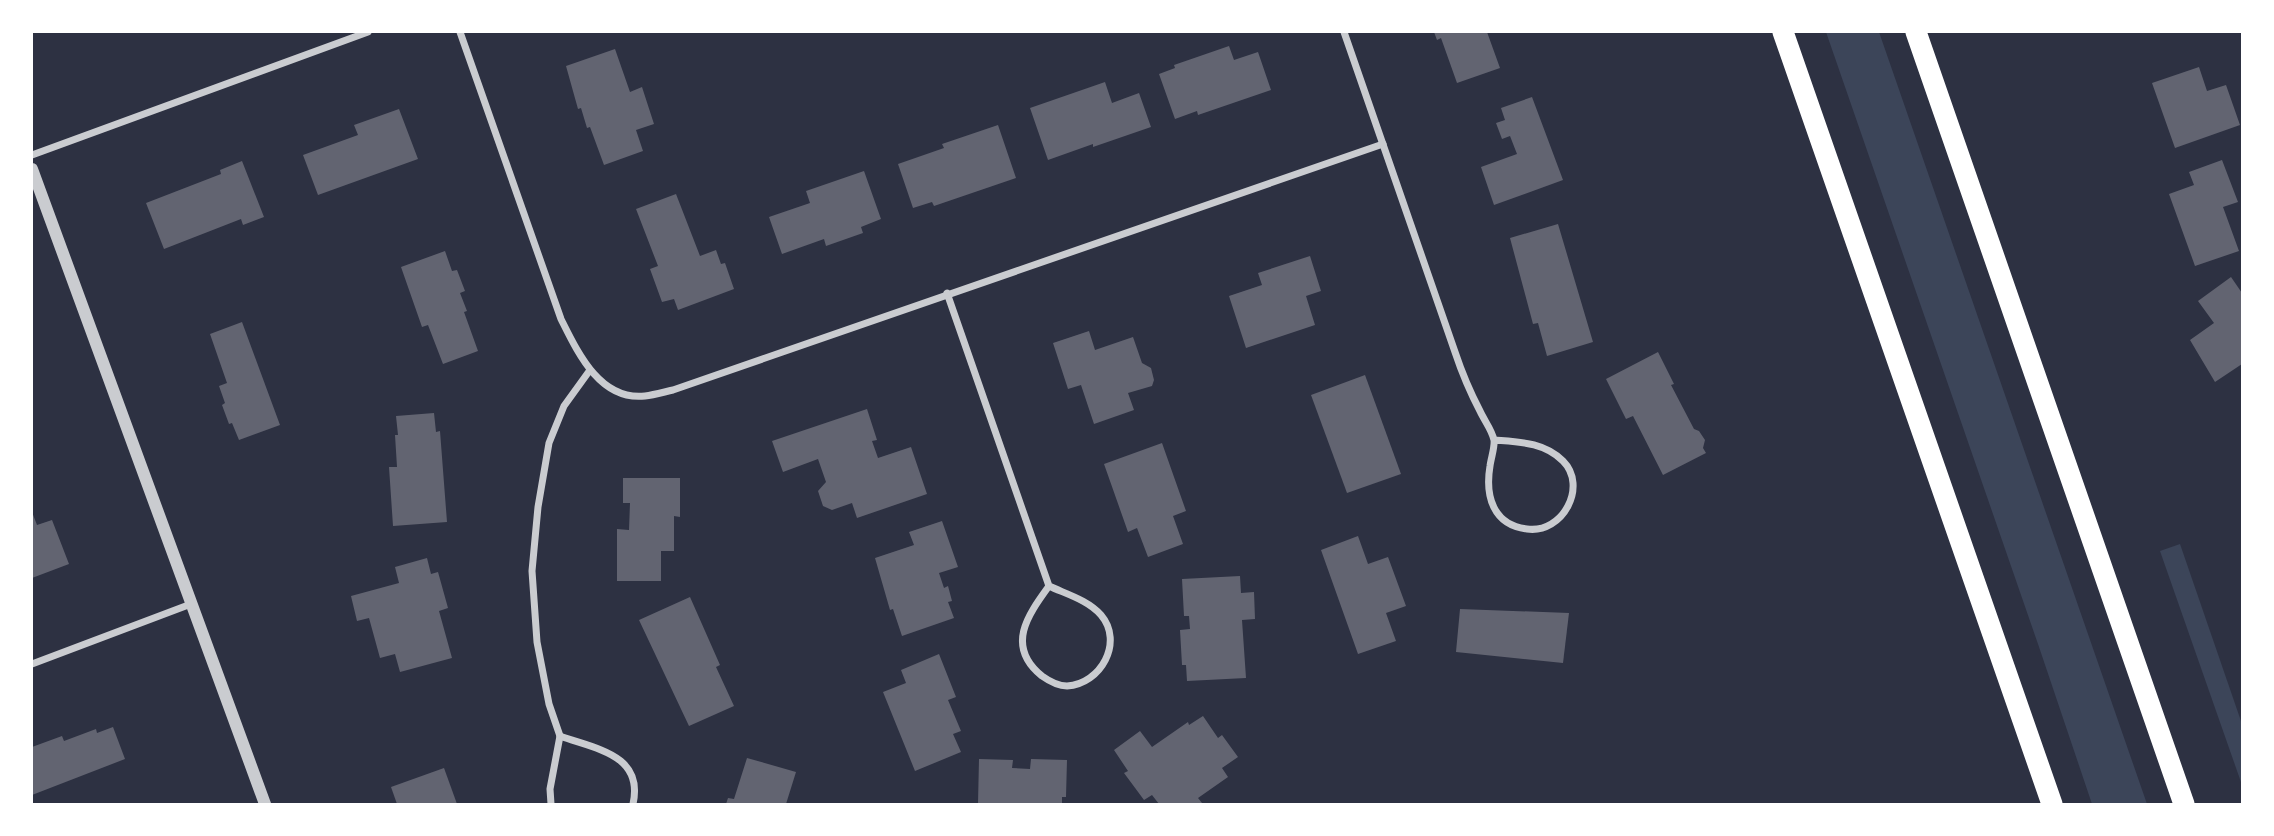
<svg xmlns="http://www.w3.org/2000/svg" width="2274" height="836" font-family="'Fira Sans Condensed',sans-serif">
  <rect width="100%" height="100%" fill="#2d3142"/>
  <!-- green -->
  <g fill="#3c4559">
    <polygon points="1826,32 1879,32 2147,804 2092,804 2038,644"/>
    <polygon points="2180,544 2242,724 2242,785 2160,551"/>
  </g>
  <!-- building -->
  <g fill="#626471">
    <polygon points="1434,32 1487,32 1500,68 1457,83 1441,38 1437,40"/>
    <polygon points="1229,46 1234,60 1258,52 1271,90 1198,115 1197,111 1175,119 1159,74 1175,68 1174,65"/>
    <polygon points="615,49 630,92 642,87 654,124 636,130 643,151 604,165 590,127 587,128 581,108 578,109 566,66"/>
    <polygon points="2199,67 2207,91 2226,85 2240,125 2175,148 2152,83"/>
    <polygon points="1105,82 1112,103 1139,93 1151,127 1093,147 1093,144 1048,160 1030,108"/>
    <polygon points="1532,97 1563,180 1494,205 1481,167 1517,154 1510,136 1502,139 1496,123 1505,120 1501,108"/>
    <polygon points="399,109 418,159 318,195 303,155 358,135 354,125"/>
    <polygon points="998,125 1016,178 934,206 932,202 913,208 898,164 944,148 942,144"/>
    <polygon points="2222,160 2238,202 2223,207 2239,251 2195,266 2169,194 2194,185 2189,172"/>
    <polygon points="242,161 264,217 243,225 241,219 164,249 146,203 221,174 220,170"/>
    <polygon points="864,171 881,219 861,227 863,233 826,246 824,239 782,254 769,217 810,203 806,191"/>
    <polygon points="676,194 700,256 716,250 721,264 725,263 734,289 678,310 674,299 662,302 650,269 658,266 636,209"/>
    <polygon points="1558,224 1593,342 1547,356 1538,323 1533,324 1510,238"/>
    <polygon points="445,251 452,271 457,270 465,291 460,293 467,311 464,312 478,351 443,364 428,325 422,327 401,267"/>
    <polygon points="1310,256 1321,291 1306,296 1315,325 1246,348 1229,296 1262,285 1258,273"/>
    <polygon points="2231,277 2242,293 2242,364 2215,382 2190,340 2214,323 2198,301"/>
    <polygon points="242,322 280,425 239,440 232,423 229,424 222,405 225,403 219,386 227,383 210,334"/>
    <polygon points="1089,331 1095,350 1133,337 1142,363 1151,368 1154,380 1152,386 1128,393 1134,410 1094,424 1081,385 1068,389 1053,343"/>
    <polygon points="1658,352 1674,384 1671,385 1694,429 1699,431 1705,440 1703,448 1706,453 1663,475 1633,416 1626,419 1606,379"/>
    <polygon points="1365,375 1401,474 1347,493 1311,395"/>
    <polygon points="867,409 877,440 872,441 878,458 911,447 927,494 857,518 852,503 832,510 823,506 818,491 826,482 818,459 783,472 772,441"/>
    <polygon points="434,413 436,432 440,431 447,522 393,526 389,467 397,467 395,435 398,435 396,416"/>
    <polygon points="1162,443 1186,511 1173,516 1183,544 1148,557 1137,528 1128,532 1104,464"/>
    <polygon points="623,478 680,478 680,517 674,516 674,551 661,551 661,581 617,581 617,529 629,530 630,503 623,503"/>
    <polygon points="32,512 37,525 52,520 69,564 32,578"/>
    <polygon points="942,521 958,567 939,573 944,588 948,586 952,601 948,602 954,618 902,636 893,609 890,610 875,558 914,545 909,532"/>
    <polygon points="1358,536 1368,564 1388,557 1406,606 1386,613 1396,641 1358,654 1321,550"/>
    <polygon points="427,558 431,574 438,572 448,608 439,611 452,658 400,672 395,654 380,658 369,618 357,621 351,596 399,583 395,567"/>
    <polygon points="1240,576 1241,593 1254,592 1255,619 1242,620 1246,678 1187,681 1186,665 1182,665 1180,630 1190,629 1189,616 1184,616 1182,579"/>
    <polygon points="690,597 720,665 716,667 734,706 689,726 639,620"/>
    <polygon points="1460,609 1569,613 1563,663 1456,652"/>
    <polygon points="939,654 956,697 948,700 961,731 953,734 961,752 915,771 883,692 906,683 901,670"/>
    <polygon points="1203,716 1218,738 1222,735 1238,757 1222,768 1228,777 1198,798 1202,803 1201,804 1159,804 1152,795 1144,800 1124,773 1128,771 1114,750 1140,731 1152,747 1188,722 1189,725"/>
    <polygon points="113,727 125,759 32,795 32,747 62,736 64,741 96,729 97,733"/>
    <polygon points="747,758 796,772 786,804 726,804 728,798 734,799"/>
    <polygon points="979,759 1013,760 1012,768 1030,769 1031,759 1067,760 1066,797 1062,797 1062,804 978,804"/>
    <polygon points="444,768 457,804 397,804 391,787"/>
  </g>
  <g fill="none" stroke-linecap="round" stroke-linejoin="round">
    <!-- minor -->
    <g stroke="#caccd0" stroke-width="7">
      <path d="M 460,32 L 561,319 C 578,353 600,401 645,396 C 654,395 664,392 673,390 L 1383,144"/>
      <path d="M 1344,32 C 1381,139 1418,245 1455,352 C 1462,373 1470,392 1480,411 C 1484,420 1492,430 1494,440 C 1495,447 1491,458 1490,466 C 1485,496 1493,525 1527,529 C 1563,534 1588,486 1563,461 C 1544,442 1519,442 1494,440"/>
      <polyline points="32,155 368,32"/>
      <path d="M 947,293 L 1049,586 C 1028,615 1005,646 1042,676 C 1049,681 1057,686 1067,686 C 1101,684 1124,642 1101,615 C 1088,600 1066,594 1049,586"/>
      <polyline points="32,664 191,604"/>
      <path d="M 560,736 C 595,749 644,754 633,804"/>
      <polyline points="551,804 550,789 560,736 549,704 537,642 532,571 538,507 549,443 564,406 590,370"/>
    </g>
    <!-- tertiary -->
    <polyline stroke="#caccd0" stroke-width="12" points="32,169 265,804"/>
    <!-- motorway -->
    <g stroke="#fff" stroke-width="21">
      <polyline points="1783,32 2052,804"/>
      <polyline points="1916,32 2184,804"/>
    </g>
  </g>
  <!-- border -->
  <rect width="2274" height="836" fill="none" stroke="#ffffff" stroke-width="66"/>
</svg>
